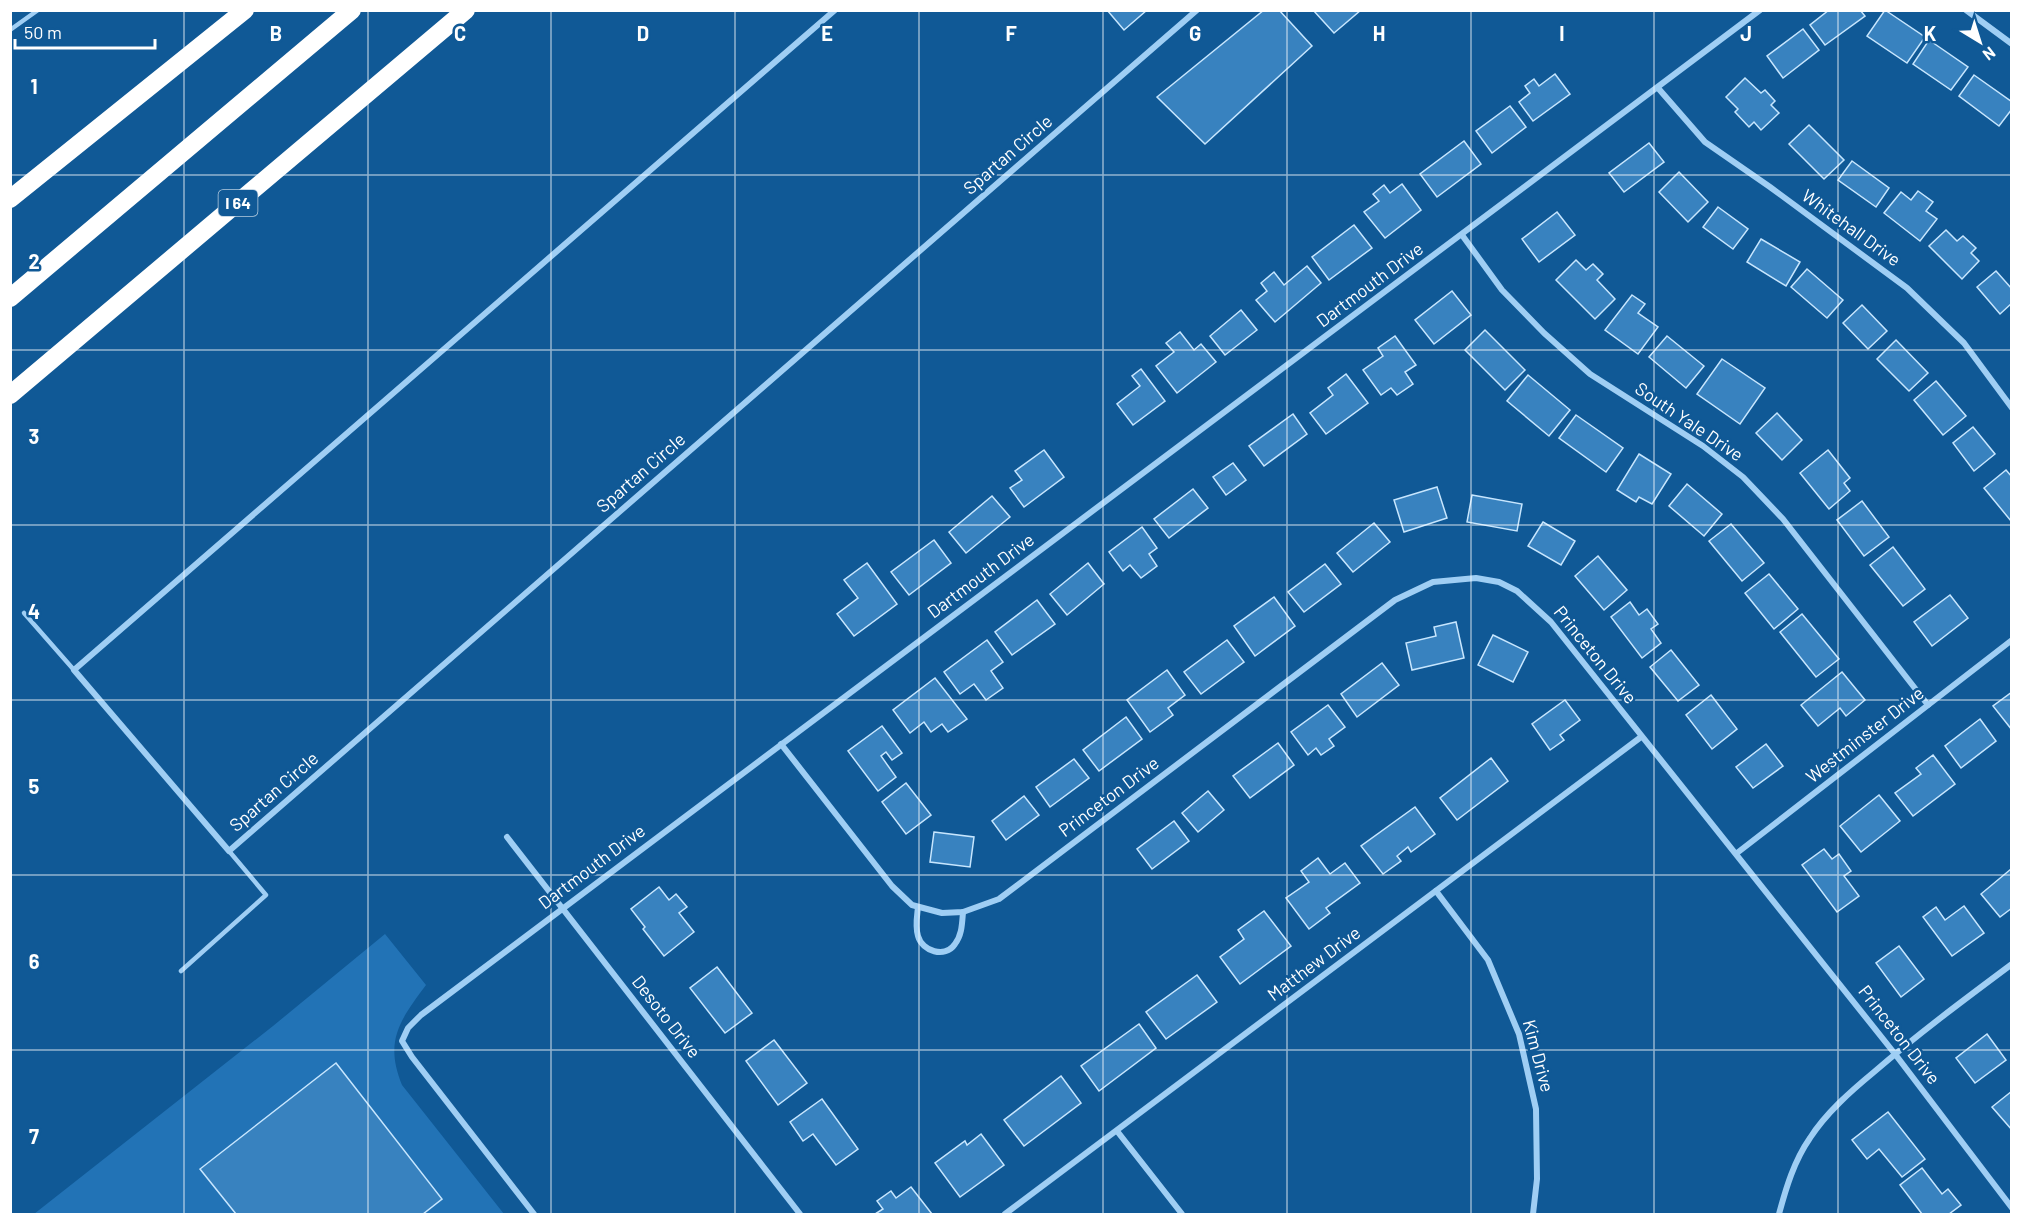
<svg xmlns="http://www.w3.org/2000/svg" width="2022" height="1225" font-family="Barlow,sans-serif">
  <rect width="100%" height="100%" fill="#105996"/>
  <!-- green -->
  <path fill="#2273b6" d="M 385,934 L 426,985 C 400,1020 384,1041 402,1085 L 504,1214 L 34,1214 L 273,1026 Z"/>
  <!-- building -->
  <g fill="#3882bf" stroke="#c7e6fe" stroke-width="1.5">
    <polygon points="1107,10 1147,10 1124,30"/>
    <polygon points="1264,10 1279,10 1312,46 1205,144 1157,97"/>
    <polygon points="1313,10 1361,10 1334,33"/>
    <polygon points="1829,10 1860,10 1865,16 1825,45 1810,25"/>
    <polygon points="1885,10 1925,37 1907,63 1867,36"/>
    <polygon points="1803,29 1819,50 1783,78 1767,56"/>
    <polygon points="1929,40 1968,67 1951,90 1913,64"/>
    <polygon points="1555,74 1570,94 1533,121 1519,102 1530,93 1525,86 1534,79 1539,86"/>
    <polygon points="1974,75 2012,102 2012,109 1999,126 1959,96"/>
    <polygon points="1745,78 1761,93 1765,90 1775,101 1771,105 1779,113 1761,130 1754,122 1749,127 1735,112 1738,109 1726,97"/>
    <polygon points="1510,106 1526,127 1492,153 1476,131"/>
    <polygon points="1809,125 1844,160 1824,179 1789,144"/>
    <polygon points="1464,141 1481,164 1437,197 1420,174"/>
    <polygon points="1649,143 1664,162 1624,192 1609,173"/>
    <polygon points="1852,161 1889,188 1876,207 1838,180"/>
    <polygon points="1679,172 1708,202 1688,222 1659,192"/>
    <polygon points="1402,184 1421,210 1385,238 1364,212 1379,201 1373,194 1384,185 1390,193"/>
    <polygon points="1918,191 1933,202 1926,211 1937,219 1920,241 1884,213 1901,192 1911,200"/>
    <polygon points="1718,207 1748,229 1733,249 1703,227"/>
    <polygon points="1557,212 1575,235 1539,262 1522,239"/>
    <polygon points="1354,225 1372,248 1329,280 1312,257"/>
    <polygon points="1946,230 1957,241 1963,236 1976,248 1971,253 1979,261 1962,279 1929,246"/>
    <polygon points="1761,239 1800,262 1786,286 1747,262"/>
    <polygon points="1576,260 1586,270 1593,264 1603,274 1597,280 1615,299 1595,319 1556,280"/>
    <polygon points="1307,266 1321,283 1275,322 1256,300 1267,291 1261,283 1274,272 1284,285"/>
    <polygon points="1807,269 1843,300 1827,318 1791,287"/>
    <polygon points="1996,271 2012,289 2012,303 2000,314 1977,287"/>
    <polygon points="1452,291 1471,315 1434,344 1415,320"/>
    <polygon points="1632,295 1645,304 1638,313 1658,327 1638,354 1605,330"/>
    <polygon points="1862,305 1887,331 1868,349 1843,323"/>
    <polygon points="1241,310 1257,330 1225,355 1210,336"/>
    <polygon points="1485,330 1525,370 1505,390 1465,350"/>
    <polygon points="1180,332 1194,350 1201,344 1216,362 1177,393 1156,366 1174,352 1166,343"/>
    <polygon points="1395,336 1416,365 1405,372 1413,384 1397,395 1391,388 1381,395 1363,370 1383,356 1378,348"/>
    <polygon points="1667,336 1704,366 1686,388 1649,357"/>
    <polygon points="1896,340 1928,373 1909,391 1877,359"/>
    <polygon points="1722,359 1765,388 1740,424 1697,394"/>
    <polygon points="1141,369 1165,401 1133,425 1117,404 1140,386 1132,376"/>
    <polygon points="1346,374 1368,403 1326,434 1310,413 1333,395 1328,388"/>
    <polygon points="1528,375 1570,410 1549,436 1507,401"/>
    <polygon points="1936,381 1966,416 1943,435 1914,400"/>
    <polygon points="1777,413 1802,440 1782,460 1756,433"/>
    <polygon points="1293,414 1307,434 1264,466 1249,446"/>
    <polygon points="1576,415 1623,448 1606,472 1559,438"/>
    <polygon points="1973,427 1995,454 1974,471 1953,443"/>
    <polygon points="1044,450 1064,477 1024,507 1010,488 1022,480 1015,471"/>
    <polygon points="1828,450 1850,478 1844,483 1850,491 1829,509 1800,473"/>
    <polygon points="1639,454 1671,474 1652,504 1639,497 1636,502 1617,490"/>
    <polygon points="1233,463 1246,480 1226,495 1213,477"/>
    <polygon points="2006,470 2012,477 2011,521 1984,488"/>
    <polygon points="1687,484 1722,514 1704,536 1669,506"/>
    <polygon points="1437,487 1447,518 1404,532 1394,500"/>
    <polygon points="1193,489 1208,508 1169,538 1154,519"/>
    <polygon points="1472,495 1522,504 1517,531 1467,522"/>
    <polygon points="992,496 1010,517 966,553 949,532"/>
    <polygon points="1862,501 1889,537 1864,556 1837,520"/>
    <polygon points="1543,522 1575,541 1561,565 1528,546"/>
    <polygon points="1374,523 1390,542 1353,572 1337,553"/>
    <polygon points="1731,524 1764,563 1742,581 1709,541"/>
    <polygon points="1142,527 1157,548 1149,554 1157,566 1141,578 1130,565 1123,571 1109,552"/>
    <polygon points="934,540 951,563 909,595 891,572"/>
    <polygon points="1893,547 1925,589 1903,606 1870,565"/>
    <polygon points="1598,556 1627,590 1604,610 1575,576"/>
    <polygon points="867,563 897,604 854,636 837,614 858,598 844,580"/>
    <polygon points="1088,563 1104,584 1067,615 1050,594"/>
    <polygon points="1325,564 1341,584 1304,612 1288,592"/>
    <polygon points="1769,574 1798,609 1774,629 1745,593"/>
    <polygon points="1950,595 1968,618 1932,646 1914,622"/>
    <polygon points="1274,597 1295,626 1255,656 1234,626"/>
    <polygon points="1037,600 1055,624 1012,655 995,632"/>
    <polygon points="1630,602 1639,615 1647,609 1658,624 1651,629 1661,643 1642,658 1611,617"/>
    <polygon points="1802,614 1839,659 1816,677 1780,632"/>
    <polygon points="1456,622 1464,658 1412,670 1406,643 1436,636 1434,627"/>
    <polygon points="1493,635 1528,652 1513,682 1478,665"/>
    <polygon points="987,640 1003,662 991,671 1003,688 986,700 974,684 960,694 944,672"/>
    <polygon points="1227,640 1244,662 1201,694 1184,672"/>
    <polygon points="1671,650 1699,685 1678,701 1650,667"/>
    <polygon points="1382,663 1399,685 1357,717 1341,694"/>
    <polygon points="1167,670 1185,695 1168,708 1173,715 1150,732 1127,700"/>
    <polygon points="1842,672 1865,700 1846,716 1840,708 1818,726 1801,705"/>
    <polygon points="935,678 967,719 948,732 942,724 931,732 924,722 910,733 893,710"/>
    <polygon points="2012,692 2012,730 1993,706"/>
    <polygon points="1711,695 1737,729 1712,749 1686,715"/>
    <polygon points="1565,700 1580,720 1560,735 1564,740 1550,750 1532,724"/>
    <polygon points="1328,705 1345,727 1329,739 1334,746 1321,755 1316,748 1308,755 1291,732"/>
    <polygon points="1126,717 1142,739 1099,771 1083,750"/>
    <polygon points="1980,719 1996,741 1961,768 1945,746"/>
    <polygon points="882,726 902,753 892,760 886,752 881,756 896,777 878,791 848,751"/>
    <polygon points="1278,743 1294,765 1250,798 1233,776"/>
    <polygon points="1766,744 1783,766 1753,788 1736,767"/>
    <polygon points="1933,755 1955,784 1913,816 1895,793 1921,774 1916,768"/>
    <polygon points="1491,758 1508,781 1457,820 1440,798"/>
    <polygon points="1074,759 1089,778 1050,807 1036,787"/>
    <polygon points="906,783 931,815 906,834 882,802"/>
    <polygon points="1208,791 1224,810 1198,832 1182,813"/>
    <polygon points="1879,795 1900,821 1861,852 1840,826"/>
    <polygon points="1024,796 1039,815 1006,840 992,821"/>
    <polygon points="1415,807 1435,834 1411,852 1408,847 1397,856 1401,861 1383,874 1361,846"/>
    <polygon points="1174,821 1189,841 1152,869 1137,849"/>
    <polygon points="934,832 974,837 970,867 930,862"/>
    <polygon points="1824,849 1832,859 1839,854 1851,871 1844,876 1859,896 1837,912 1802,865"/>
    <polygon points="1318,858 1330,874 1345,863 1360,883 1326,908 1330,913 1309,929 1286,898 1309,882 1301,871"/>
    <polygon points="2011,869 2012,908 2000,917 1981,894"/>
    <polygon points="659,887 669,900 676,894 687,907 679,913 694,932 664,956 643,929 645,927 631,909"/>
    <polygon points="1964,906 1984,933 1952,956 1923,917 1936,907 1945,920"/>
    <polygon points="1264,911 1291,946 1240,984 1220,957 1244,939 1238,930"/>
    <polygon points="1899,946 1924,979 1901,997 1876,963"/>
    <polygon points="717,967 752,1013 725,1033 690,988"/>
    <polygon points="1197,975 1217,1002 1166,1039 1146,1012"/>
    <polygon points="1139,1024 1156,1048 1099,1091 1081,1066"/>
    <polygon points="1987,1034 2006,1060 1975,1083 1956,1058"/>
    <polygon points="774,1040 807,1083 778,1105 746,1061"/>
    <polygon points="336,1063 442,1199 423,1214 236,1214 200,1169"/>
    <polygon points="1061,1076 1081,1103 1024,1146 1004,1120"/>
    <polygon points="2012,1091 2012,1130 1992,1107"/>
    <polygon points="822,1099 858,1149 836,1165 813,1134 803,1141 790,1122"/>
    <polygon points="1888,1112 1925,1159 1902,1177 1879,1149 1867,1159 1852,1140"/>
    <polygon points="981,1134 1004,1165 960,1197 935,1163 965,1141 967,1145"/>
    <polygon points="1922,1168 1942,1194 1948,1189 1961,1205 1949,1214 1922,1214 1900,1185"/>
    <polygon points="911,1187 932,1214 875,1214 883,1209 877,1201 891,1191 896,1198"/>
  </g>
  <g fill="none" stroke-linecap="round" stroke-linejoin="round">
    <!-- service -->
    <g stroke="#9fcef4" stroke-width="4.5">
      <polyline points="10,30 38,10"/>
      <polyline points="24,613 74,670"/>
      <polyline points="181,971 266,895 229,851"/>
    </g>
    <!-- minor -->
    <g stroke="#9fcef4" stroke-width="6">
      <polyline points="835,10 74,670 229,851 1197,10"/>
      <polyline points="1966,10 2012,44"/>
      <polyline points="1658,88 1705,142 1770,187 1907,288 1964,343 2012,408"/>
      <polyline points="1462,235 1502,290 1544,333 1590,374 1703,446 1743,477 1783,519 1928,705"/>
      <polyline points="781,744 892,886 912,905 942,913 963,912 999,899 1395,600 1433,582 1476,578 1499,582 1517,591 1551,622 1895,1054 2012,1208"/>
      <polyline points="507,837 800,1214"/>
      <polyline points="1737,853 2012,640"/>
      <polyline points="1436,891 1488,960 1519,1034 1536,1109 1537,1179 1533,1214"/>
      <path d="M 918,907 C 917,917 915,926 918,936 C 922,951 945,959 955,944 C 962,935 962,924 963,912"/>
      <polyline points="1117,1131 1182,1214"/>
      <polyline points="534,1214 412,1057 402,1041 408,1028 421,1015 1760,10"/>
      <polyline points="1005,1214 1641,737"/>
      <path d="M 1779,1214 C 1786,1188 1794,1161 1810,1138 C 1826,1113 1851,1091 1874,1072 C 1918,1034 1965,999 2012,964"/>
    </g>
    <!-- motorway -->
    <g stroke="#fff" stroke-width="18">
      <polyline points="10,199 245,10"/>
      <polyline points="10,298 352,10"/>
      <polyline points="10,395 466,10"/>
    </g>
  </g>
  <!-- grid -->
  <path fill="none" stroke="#fff" stroke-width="1.5" stroke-opacity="0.55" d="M 184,10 L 184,1214M 368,10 L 368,1214M 551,10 L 551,1214M 735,10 L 735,1214M 919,10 L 919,1214M 1103,10 L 1103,1214M 1287,10 L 1287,1214M 1471,10 L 1471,1214M 1654,10 L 1654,1214M 1838,10 L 1838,1214M 10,175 L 2012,175M 10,350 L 2012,350M 10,525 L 2012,525M 10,700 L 2012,700M 10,875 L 2012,875M 10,1050 L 2012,1050"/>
  <g text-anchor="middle" stroke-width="5" stroke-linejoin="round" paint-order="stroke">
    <!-- shield labels -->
    <rect fill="#105996" stroke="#b7cde0" stroke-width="1.5" x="218.5" y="190" width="39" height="26" rx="4.5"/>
    <g font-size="16" font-weight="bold" fill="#fff">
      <text x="238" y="209">I 64</text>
    </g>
    <!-- street labels -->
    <g font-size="18" fill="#fff" stroke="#105996">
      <text transform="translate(1008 155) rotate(-41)" y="6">Spartan Circle</text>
      <text transform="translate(1851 228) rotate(36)" y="6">Whitehall Drive</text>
      <text transform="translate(1370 285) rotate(-37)" y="6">Dartmouth Drive</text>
      <text transform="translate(1689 422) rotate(34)" y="6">South Yale Drive</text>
      <text transform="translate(641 473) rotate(-41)" y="6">Spartan Circle</text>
      <text transform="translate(981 576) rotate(-37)" y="6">Dartmouth Drive</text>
      <text transform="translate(1595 655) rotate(51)" y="6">Princeton Drive</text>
      <text transform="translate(1865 735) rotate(-38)" y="6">Westminster Drive</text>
      <text transform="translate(274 792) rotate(-41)" y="6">Spartan Circle</text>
      <text transform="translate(1109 797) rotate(-37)" y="6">Princeton Drive</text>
      <text transform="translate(592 867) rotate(-37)" y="6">Dartmouth Drive</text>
      <text transform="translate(1314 964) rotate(-37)" y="6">Matthew Drive</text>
      <text transform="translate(666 1017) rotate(52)" y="6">Desoto Drive</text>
      <text transform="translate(1899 1035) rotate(52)" y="6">Princeton Drive</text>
      <text transform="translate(1538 1056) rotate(75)" y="6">Kim Drive</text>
    </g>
  </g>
  <g font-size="20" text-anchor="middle" font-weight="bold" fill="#fff" stroke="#105996" stroke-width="5" stroke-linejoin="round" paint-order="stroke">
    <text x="276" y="41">B</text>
    <text x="460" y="41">C</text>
    <text x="643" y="41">D</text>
    <text x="827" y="41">E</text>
    <text x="1011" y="41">F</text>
    <text x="1195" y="41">G</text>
    <text x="1379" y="41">H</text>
    <text x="1562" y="41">I</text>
    <text x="1746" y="41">J</text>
    <text x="1930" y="41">K</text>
    <text x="34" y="94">1</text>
    <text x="34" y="269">2</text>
    <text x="34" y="444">3</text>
    <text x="34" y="619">4</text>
    <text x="34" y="794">5</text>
    <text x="34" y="969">6</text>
    <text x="34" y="1144">7</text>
  </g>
  <!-- border -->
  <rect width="2022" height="1225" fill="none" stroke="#ffffff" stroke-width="24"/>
  <!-- north arrow -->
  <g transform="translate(1980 42) rotate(142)" stroke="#105996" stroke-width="4.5" paint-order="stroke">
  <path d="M0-4.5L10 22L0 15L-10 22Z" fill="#ffffff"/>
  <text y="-9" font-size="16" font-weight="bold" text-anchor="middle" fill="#ffffff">N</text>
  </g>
  <!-- scale -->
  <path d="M15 39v9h140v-9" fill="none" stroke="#ffffff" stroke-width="3"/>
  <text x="24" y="39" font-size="18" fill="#ffffff" stroke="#105996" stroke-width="4.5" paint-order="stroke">50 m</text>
</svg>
